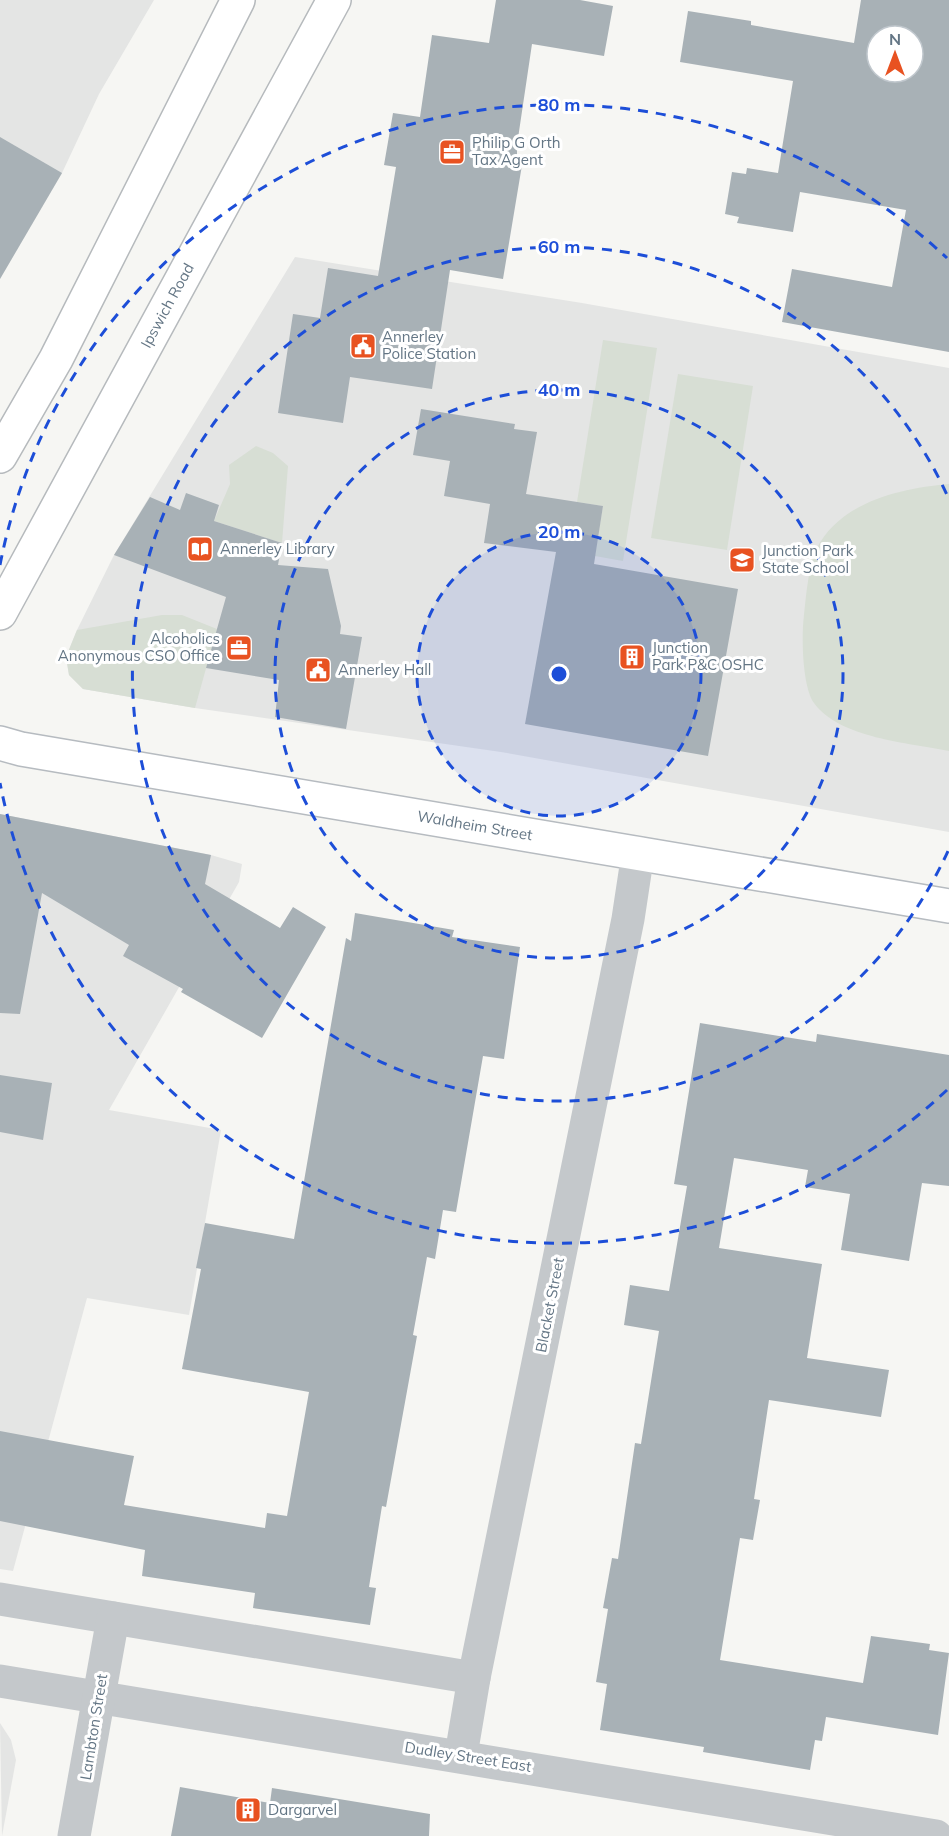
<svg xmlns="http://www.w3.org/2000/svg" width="949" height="1836" font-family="Mulish,sans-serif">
  <rect width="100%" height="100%" fill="#f6f6f3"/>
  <!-- built -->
  <g fill="#e4e5e4">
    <polygon points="0,0 154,0 99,94 62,173 0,279"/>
    <polygon points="295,257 582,303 949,368 949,832 501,752 195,708 83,689 69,675 66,657 77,630 114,555"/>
    <polygon points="0,814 211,855 242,864 239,882 109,1110 221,1130 189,1315 87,1298 13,1571 0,1569"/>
    <polygon points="0,1723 11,1740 16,1760 2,1836"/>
  </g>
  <!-- green -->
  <g fill="#d7ded4">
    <polygon points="603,340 657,348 623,561 595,556 603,506 577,502"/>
    <polygon points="678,374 753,386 727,550 651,538"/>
    <polygon points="256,446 273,453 288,466 282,543 214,521 230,484 229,465"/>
    <path d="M 949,484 L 949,751 C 909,743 839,738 814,703 C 803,687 802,645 803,626 C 805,607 808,566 816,550 C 839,502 901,488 949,484 Z"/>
    <polygon points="162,615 182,615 217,629 195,708 83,689 69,675 66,657 77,630"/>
  </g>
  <!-- building -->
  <g fill="#a8b1b6" fill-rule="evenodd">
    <polygon points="496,0 580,0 613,6 604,56 532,44 517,145 517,158 523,159 503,279 450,270 432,389 350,377 343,423 278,413 293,314 320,318 328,268 378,276 396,167 384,165 393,113 420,117 432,35 489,43"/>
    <path d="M 861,0 L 949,0 L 949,352 L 782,322 L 792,269 L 892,287 L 906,210 L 800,192 L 793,232 L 737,223 L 739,217 L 725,214 L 732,172 L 746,174 L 747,168 L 778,173 L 793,81 L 680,62 L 688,11 L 751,21 L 751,25 L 854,43 ZM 877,36 L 913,36 L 913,72 L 877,72 Z"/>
    <polygon points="0,137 62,173 0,279"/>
    <polygon points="421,409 515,424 514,429 537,432 526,494 603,506 594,564 738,589 708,756 525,724 556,552 484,543 490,504 444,496 450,461 413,455"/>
    <polygon points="186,493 219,505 214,521 282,543 278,565 328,569 341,626 340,634 362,637 346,729 275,717 279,680 206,668 226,597 114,555 150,497 180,510"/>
    <polygon points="0,814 211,855 205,884 280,928 293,907 326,927 262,1038 181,992 183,989 123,956 129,945 42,893 20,1014 0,1013"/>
    <polygon points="355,913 454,930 452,937 520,947 504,1059 483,1056 456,1212 443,1210 435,1259 427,1257 413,1335 417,1336 386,1507 382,1506 369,1587 376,1588 370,1625 253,1608 255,1593 142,1576 145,1550 0,1521 0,1431 134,1456 124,1505 265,1528 267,1513 287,1516 309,1392 182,1369 201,1269 196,1268 205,1223 294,1239 346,938 351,941"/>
    <polygon points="700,1023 816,1042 817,1034 949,1055 949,1186 922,1183 909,1261 841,1250 850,1194 805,1187 808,1170 734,1158 719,1248 822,1264 807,1358 889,1370 881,1417 769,1400 754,1499 760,1500 753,1540 740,1538 720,1660 863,1683 871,1636 930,1644 929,1650 949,1653 938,1735 826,1717 822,1741 815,1740 810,1770 703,1752 704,1747 600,1730 607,1684 596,1682 608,1609 603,1608 612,1558 618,1559 635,1443 641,1444 659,1331 624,1325 630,1285 669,1291 687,1186 674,1184"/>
    <polygon points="0,1075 52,1083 43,1140 0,1132"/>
    <polygon points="180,1787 270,1803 272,1788 430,1814 429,1836 171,1836"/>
  </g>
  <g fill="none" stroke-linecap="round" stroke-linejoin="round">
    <defs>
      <g id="secondary">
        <path id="s1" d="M 0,743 L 21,749 L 949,906"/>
      </g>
      <g id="highway">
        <polyline points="0,456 56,359 238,0"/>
        <path id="s2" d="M 0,613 L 334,0"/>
      </g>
    </defs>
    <!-- secondary casing -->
    <use href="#secondary" stroke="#b6bbc0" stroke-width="36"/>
    <!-- highway casing -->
    <use href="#highway" stroke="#b6babd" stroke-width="36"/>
    <!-- street -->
    <g stroke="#c4c8cb" stroke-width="33">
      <polyline points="0,1599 474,1678"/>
      <polyline points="0,1681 936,1836"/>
      <polyline points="461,1755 474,1678 628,919 638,853"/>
      <polyline points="74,1836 113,1618"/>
    </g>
    <!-- secondary -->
    <use href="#secondary" stroke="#fff" stroke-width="33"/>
    <!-- highway -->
    <use href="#highway" stroke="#fff" stroke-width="33"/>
  </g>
  <!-- distance rings -->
  <circle cx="559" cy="674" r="142" fill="#1d4ed8" fill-opacity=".12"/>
  <g fill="none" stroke="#1d4ed8" stroke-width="3" stroke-dasharray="10 8">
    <circle cx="559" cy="674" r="142"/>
    <circle cx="559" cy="674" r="284"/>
    <path d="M948 851A427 427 0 1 1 948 497"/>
    <path d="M947 1090A569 569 0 0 1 0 783M0 565A569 569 0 0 1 947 258"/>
  </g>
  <!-- icons -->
  <defs>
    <symbol id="office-square" viewBox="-11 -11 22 22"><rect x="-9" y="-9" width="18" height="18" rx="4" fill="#e85221" stroke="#fff"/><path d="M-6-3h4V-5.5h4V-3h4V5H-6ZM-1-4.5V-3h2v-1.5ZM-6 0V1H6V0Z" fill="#fff"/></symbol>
    <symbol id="civic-square" viewBox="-11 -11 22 22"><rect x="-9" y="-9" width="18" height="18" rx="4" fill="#e85221" stroke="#fff"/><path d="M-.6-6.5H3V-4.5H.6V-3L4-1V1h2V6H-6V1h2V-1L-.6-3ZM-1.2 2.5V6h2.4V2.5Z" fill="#fff"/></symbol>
    <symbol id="library-square" viewBox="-11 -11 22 22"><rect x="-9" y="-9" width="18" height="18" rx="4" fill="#e85221" stroke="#fff"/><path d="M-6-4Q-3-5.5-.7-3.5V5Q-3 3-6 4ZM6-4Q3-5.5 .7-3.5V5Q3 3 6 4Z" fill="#fff"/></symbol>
    <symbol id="school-square" viewBox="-11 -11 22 22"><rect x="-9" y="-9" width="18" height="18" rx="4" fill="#e85221" stroke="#fff"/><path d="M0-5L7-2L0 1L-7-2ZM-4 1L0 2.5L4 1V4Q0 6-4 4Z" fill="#fff"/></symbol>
    <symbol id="building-square" viewBox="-11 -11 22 22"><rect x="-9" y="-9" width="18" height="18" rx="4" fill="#e85221" stroke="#fff"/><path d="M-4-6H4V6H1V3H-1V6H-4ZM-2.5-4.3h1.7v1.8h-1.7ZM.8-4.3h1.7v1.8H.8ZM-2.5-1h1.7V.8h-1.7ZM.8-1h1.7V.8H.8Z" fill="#fff"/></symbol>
  </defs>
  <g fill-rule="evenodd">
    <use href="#office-square" x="437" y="137" width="30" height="30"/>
    <use href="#civic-square" x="348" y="331" width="30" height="30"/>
    <use href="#library-square" x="185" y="534" width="30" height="30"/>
    <use href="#school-square" x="727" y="545" width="30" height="30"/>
    <use href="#office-square" x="224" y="633" width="30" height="30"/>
    <use href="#building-square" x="617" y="642" width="30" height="30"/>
    <use href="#civic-square" x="303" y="655" width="30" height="30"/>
    <use href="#building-square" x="233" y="1795" width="30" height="30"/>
  </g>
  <g text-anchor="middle" stroke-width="6" stroke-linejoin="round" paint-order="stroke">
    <!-- poi labels -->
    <g font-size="15" fill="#647685" stroke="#fff" text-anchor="start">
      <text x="472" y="148">Philip G Orth<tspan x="472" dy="17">Tax Agent</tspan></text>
      <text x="382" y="342">Annerley<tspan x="382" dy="17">Police Station</tspan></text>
      <text x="220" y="554">Annerley Library</text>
      <text x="762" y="556">Junction Park<tspan x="762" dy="17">State School</tspan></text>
      <text x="220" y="644" text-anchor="end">Alcoholics<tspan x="220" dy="17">Anonymous CSO Office</tspan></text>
      <text x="652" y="653">Junction<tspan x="652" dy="17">Park P&amp;C OSHC</tspan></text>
      <text x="338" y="675">Annerley Hall</text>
      <text x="268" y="1815">Dargarvel</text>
    </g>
    <!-- street labels -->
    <g font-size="15" fill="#647685" stroke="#fff">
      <text dy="5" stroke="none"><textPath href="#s2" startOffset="350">Ipswich Road</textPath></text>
      <text dy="5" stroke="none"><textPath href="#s1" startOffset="482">Waldheim Street</textPath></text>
      <text transform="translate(550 1305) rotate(-79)" y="5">Blacket Street</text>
      <text transform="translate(94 1727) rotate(-81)" y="5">Lambton Street</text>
      <text transform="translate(468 1757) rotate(9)" y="5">Dudley Street East</text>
    </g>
  </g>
  <circle cx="559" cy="674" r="9" fill="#1d4ed8" stroke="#fff" stroke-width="3"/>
  <g font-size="18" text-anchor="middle" font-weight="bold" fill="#1d4ed8" stroke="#fff" stroke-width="6" stroke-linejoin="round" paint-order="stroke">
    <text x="559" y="111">80 m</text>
    <text x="559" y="253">60 m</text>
    <text x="559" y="396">40 m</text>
    <text x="559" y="538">20 m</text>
  </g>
  <!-- north arrow -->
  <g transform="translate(895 54)"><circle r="28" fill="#ffffff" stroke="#c1c8ce" stroke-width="1.5"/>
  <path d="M0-4.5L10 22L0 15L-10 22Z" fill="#e85221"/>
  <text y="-9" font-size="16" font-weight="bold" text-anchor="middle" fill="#647685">N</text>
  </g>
</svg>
